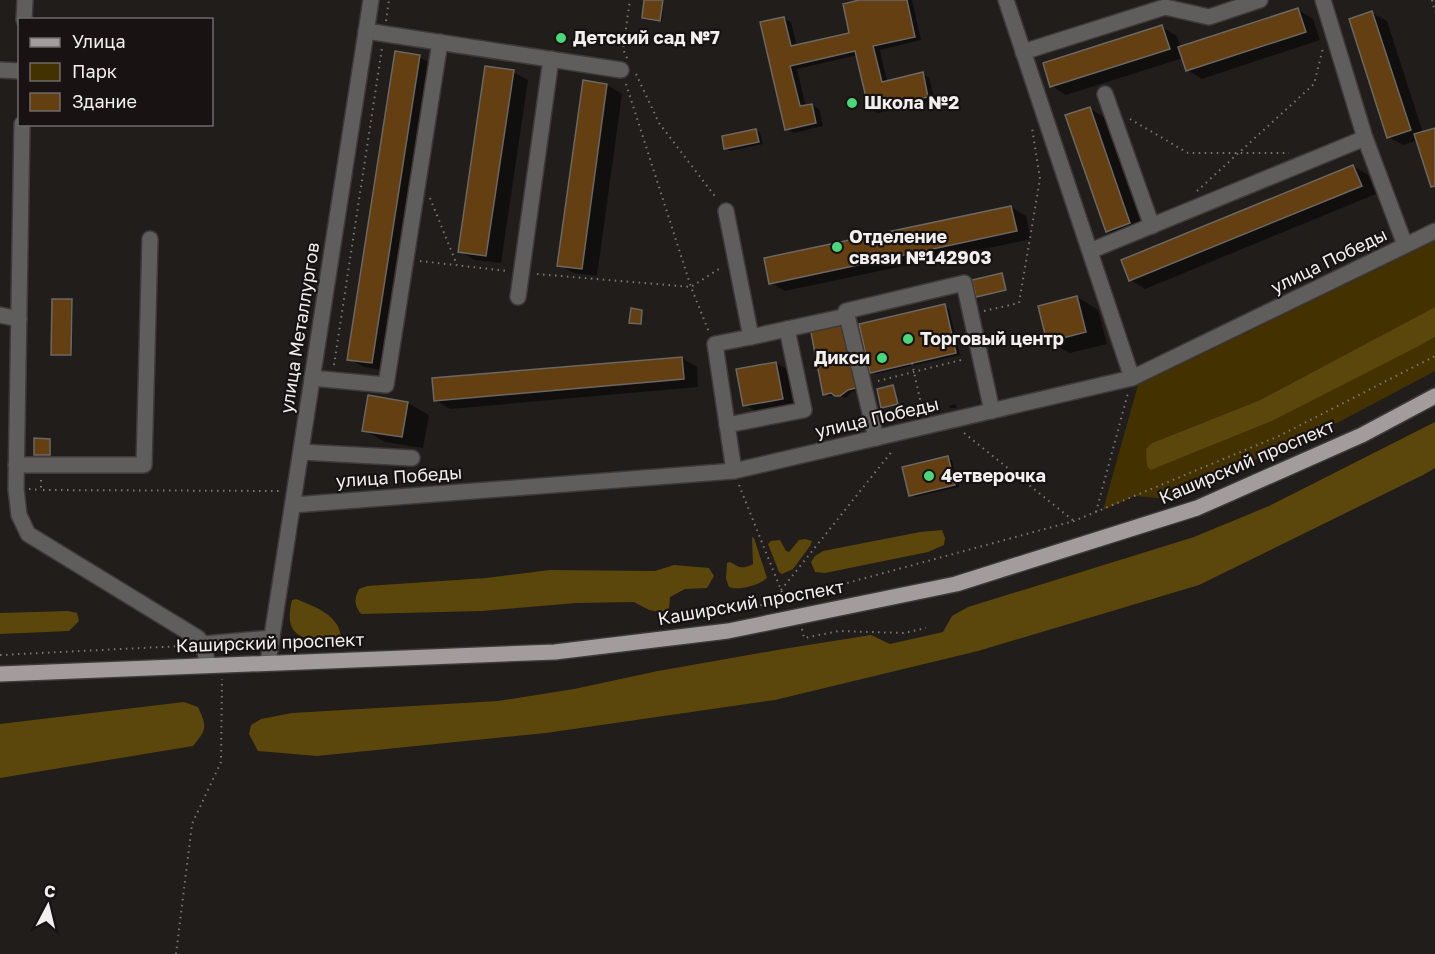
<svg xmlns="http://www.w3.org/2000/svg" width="1435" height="954" font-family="'Golos Text',sans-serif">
  <rect width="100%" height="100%" fill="#211d1b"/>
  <!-- green -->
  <polygon fill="#433200" points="1435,241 1435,307 1258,401 1152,443 1151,470 1272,421 1435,337 1435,371 1341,421 1189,490 1166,499 1135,496 1103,510 1138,385"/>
  <!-- forest -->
  <g fill="#5b470c">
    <polygon points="1435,307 1435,337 1415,348 1272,421 1151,470 1147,466 1146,449 1152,443 1258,401"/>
    <polygon points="1435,422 1435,468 1423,475 1199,585 978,651 775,700 546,733 317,756 258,751 249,734 251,725 261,719 292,713 498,701 574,689 658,671 783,649 871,635 890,644 943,632 952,616 968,607 1194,537 1269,506"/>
    <polygon points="942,530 945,538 944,545 928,552 825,573 815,572 811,562 815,556 823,551 920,532"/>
    <path d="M 752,537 L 754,538 L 767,578 C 760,585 738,591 729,587 L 726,579 L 727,563 L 730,562 C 739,567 742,570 753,564 Z"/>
    <polygon points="805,539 812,541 810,546 793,569 782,574 779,572 768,544 771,541 780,540 786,551 789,552 799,540"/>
    <path d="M 674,565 L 709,568 L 714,576 L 707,588 L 685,589 L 670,597 L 669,609 L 660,612 L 649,610 L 634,602 L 576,603 L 482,611 L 361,614 C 354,605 354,599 359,589 L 367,586 L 486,578 L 550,570 L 655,571 Z"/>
    <path d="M 296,599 C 313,606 338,614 341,636 C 334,642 326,640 318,640 C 291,638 286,625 292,600 Z"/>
    <polygon points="68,611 77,613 79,621 69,631 0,634 0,613"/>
    <path d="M 184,702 L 198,707 C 207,727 207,729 193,746 L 0,778 L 0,724 Z"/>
  </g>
  <!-- shadow -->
  <g fill="#0007">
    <polygon points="646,0 664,0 662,21 645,19"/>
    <polygon points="865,0 912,0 921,40 880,50 887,82 922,74 929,78 935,100 878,113 870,109 858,55 797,69 806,107 812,105 819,109 823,126 794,133 787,129 784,18 791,22 797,47 851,34"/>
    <polygon points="1298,10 1313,19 1320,40 1202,79 1187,70 1183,58 1066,95 1052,86 1162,27 1177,36 1181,48"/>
    <polygon points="1372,13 1387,21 1423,133 1435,129 1435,188 1432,186 1418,140 1403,145 1388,137"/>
    <polygon points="419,57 434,65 387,371 364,367 349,359"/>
    <polygon points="513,72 528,80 501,263 474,260 460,251"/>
    <polygon points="584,82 607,85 622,94 597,276 574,273 559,265"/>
    <polygon points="1089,108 1104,117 1144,231 1122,239 1107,231"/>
    <polygon points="756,130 760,133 763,144 730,151 726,148"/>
    <polygon points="1353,166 1368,175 1376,194 1145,289 1131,280 1123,261"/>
    <polygon points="1011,207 1026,216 1031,239 785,291 771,283"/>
    <polygon points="1002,274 1007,290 977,296"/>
    <polygon points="1077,297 1098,310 1107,344 1070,353 1048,341"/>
    <polygon points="72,301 73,302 72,355 55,355"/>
    <polygon points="945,306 949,309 960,355 876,374 871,372"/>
    <polygon points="843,322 860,390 852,392 845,398 836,395 829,396 824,394"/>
    <polygon points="682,358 697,367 698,387 450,409 435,400"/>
    <polygon points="776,363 797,375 804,410 766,417 745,405"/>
    <polygon points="893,387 899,404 884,408 883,407"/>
    <polygon points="408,403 429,415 423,448 385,442 364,430"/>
    <polygon points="955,404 957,408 950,408 949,406"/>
    <polygon points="948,458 952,460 959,487 915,497 910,495"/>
  </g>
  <!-- building -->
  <g fill="#643f12" stroke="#6b6763" stroke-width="1.5">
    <polygon points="644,0 663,0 660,21 642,18"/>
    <polygon points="859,0 907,0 915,37 873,46 882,82 923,72 928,97 869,110 855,51 790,66 800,106 812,104 816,123 785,130 760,22 784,17 791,46 849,33 843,4"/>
    <polygon points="1298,8 1306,32 1186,71 1178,47"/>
    <polygon points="1372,11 1411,130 1387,138 1349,19"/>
    <polygon points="1162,25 1170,49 1050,87 1043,63"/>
    <polygon points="395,51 420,55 372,363 347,360"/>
    <polygon points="485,66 514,70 486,256 458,252"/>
    <polygon points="583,80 607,84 582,269 557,266"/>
    <polygon points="1090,107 1130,223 1106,232 1065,115"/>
    <polygon points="1435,128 1435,186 1431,187 1414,134"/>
    <polygon points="756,129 759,142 724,149 722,136"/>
    <polygon points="1353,165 1362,186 1129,281 1121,260"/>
    <polygon points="1011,206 1017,231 769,284 764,258"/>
    <polygon points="1002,273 1006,290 976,297 972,280"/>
    <polygon points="1077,296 1086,332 1047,342 1038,306"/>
    <polygon points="52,299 72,299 71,355 51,355"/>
    <polygon points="945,304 956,353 870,373 859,324"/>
    <polygon points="631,308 642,310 641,324 629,323"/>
    <polygon points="843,321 856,388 848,390 840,396 835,396 831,393 823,395 810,327"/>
    <polygon points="682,357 684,379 434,401 432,378"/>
    <polygon points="776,362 783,399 743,406 736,369"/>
    <polygon points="893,385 898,404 881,408 877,389"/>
    <polygon points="368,395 408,402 402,437 362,431"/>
    <polygon points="34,438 50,439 50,455 34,455"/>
    <polygon points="948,456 955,485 909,496 902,467"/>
  </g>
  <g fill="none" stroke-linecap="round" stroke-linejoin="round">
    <defs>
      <g id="minor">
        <polyline points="1006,0 1132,378"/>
        <polyline points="1323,0 1365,138 1405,245"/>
        <polyline points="24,20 25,0"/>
        <polyline points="366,31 621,70"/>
        <polyline points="1023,52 1165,7 1209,17 1260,0"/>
        <polyline points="0,70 20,71"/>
        <polyline points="1105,94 1152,226"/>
        <polyline points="22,124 16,489 19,515 28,534 198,638 203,644 208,665"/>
        <polyline points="726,211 751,337 715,344 734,471"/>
        <polyline points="1090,251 1365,138"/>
        <polyline points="518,297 551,59"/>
        <polyline points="0,315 19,319"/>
        <polyline points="787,329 847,316"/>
        <polyline points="312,378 386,385 440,42"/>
        <polyline points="727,425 804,410 787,329 751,337"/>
        <polyline points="876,438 846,311 964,283 992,411"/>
        <polyline points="301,452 412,458"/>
        <polyline points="16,465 144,465 150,239"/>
        <polyline points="293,505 734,471 1132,378 1435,231"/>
        <polyline points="203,644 272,638"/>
        <polyline points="268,662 371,0"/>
      </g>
      <polyline id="major" points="0,674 555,652 728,631 956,584 1197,508 1362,435 1435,396"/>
    </defs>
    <!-- minor casing -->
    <use href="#minor" stroke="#3e3a39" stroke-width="18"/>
    <!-- major casing -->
    <use href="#major" stroke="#3e3a39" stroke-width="18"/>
    <!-- path -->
    <g stroke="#7a7775" stroke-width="2" stroke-dasharray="1.5 4.5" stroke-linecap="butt">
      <polyline points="1432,0 1435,12"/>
      <polyline points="386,21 389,0"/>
      <polyline points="627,58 623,49 630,0"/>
      <polyline points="636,74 659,123 717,199"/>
      <polyline points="626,84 691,287 709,332"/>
      <polyline points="1130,119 1188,153 1289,153"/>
      <polyline points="1197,191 1314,84 1323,48"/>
      <polyline points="430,198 457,265"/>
      <polyline points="420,261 507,271"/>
      <polyline points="537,274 691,287 722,267"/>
      <polyline points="984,311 1019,303 1040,179 1032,128"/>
      <polyline points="912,363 923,413"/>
      <polyline points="334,365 382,48"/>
      <polyline points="878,381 965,359"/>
      <polyline points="964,433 1074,521"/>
      <polyline points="41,480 41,490 280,491"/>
      <polyline points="739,485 785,600"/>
      <polyline points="29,489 41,490"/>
      <polyline points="1096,512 1128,393"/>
      <polyline points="781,590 893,450"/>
      <polyline points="725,613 785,600 1074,521 1279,436 1435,356"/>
      <polyline points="802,629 804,638 839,631 904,633 926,628"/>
      <polyline points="0,655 182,646"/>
      <polyline points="176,954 192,824 221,762 222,679"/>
    </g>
    <!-- minor -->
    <use href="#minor" stroke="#605d5d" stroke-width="15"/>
    <!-- major -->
    <use href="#major" stroke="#a29d9c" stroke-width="15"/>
  </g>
  <!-- markers -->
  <g fill="#48d779" stroke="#181312" stroke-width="2">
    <circle cx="561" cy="38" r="6"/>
    <circle cx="852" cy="103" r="6"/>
    <circle cx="837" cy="247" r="6"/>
    <circle cx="908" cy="339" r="6"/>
    <circle cx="882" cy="358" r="6"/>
    <circle cx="929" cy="476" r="6"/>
  </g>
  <g text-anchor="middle" stroke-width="4.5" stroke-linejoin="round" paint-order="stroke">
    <!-- poi labels -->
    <g font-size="18" font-weight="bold" fill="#f2efee" stroke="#181312" text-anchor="start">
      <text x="573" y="44">Детский сад №7</text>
      <text x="864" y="109">Школа №2</text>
      <text x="849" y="243">Отделение<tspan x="849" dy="21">связи №142903</tspan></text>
      <text x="920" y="345">Торговый центр</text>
      <text x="870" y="364" text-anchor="end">Дикси</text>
      <text x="941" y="482">4етверочка</text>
    </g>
    <!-- street labels -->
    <g font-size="18" fill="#f2efee" stroke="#181312">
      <text transform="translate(1329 261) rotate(-26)" y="6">улица Победы</text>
      <text transform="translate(300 328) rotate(-81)" y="6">улица Металлургов</text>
      <text transform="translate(877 418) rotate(-13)" y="6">улица Победы</text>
      <text transform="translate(1247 462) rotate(-23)" y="6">Каширский проспект</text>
      <text transform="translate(399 477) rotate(-4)" y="6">улица Победы</text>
      <text transform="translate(751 603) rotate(-10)" y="6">Каширский проспект</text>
      <text transform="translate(270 643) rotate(-2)" y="6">Каширский проспект</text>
    </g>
  </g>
  <!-- legend -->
  <rect x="18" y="18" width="195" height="108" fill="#181312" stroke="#6f6b6a" stroke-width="1.5"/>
  <rect x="30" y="38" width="30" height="9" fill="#a29d9c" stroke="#6f6b6a" stroke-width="1.5"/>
  <text x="72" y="48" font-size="18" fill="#f2efee">Улица</text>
  <rect x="30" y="63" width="30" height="18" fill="#433200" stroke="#6f6b6a" stroke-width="1.5"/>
  <text x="72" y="78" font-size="18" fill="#f2efee">Парк</text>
  <rect x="30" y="93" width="30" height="18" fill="#643f12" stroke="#6f6b6a" stroke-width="1.5"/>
  <text x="72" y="108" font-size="18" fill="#f2efee">Здание</text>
  <!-- north arrow -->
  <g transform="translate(48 906) rotate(7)" stroke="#181312" stroke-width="4.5" paint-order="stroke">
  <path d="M0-4.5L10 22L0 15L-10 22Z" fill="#f2efee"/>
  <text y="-9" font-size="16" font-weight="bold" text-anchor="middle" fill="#f2efee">С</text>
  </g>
</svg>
